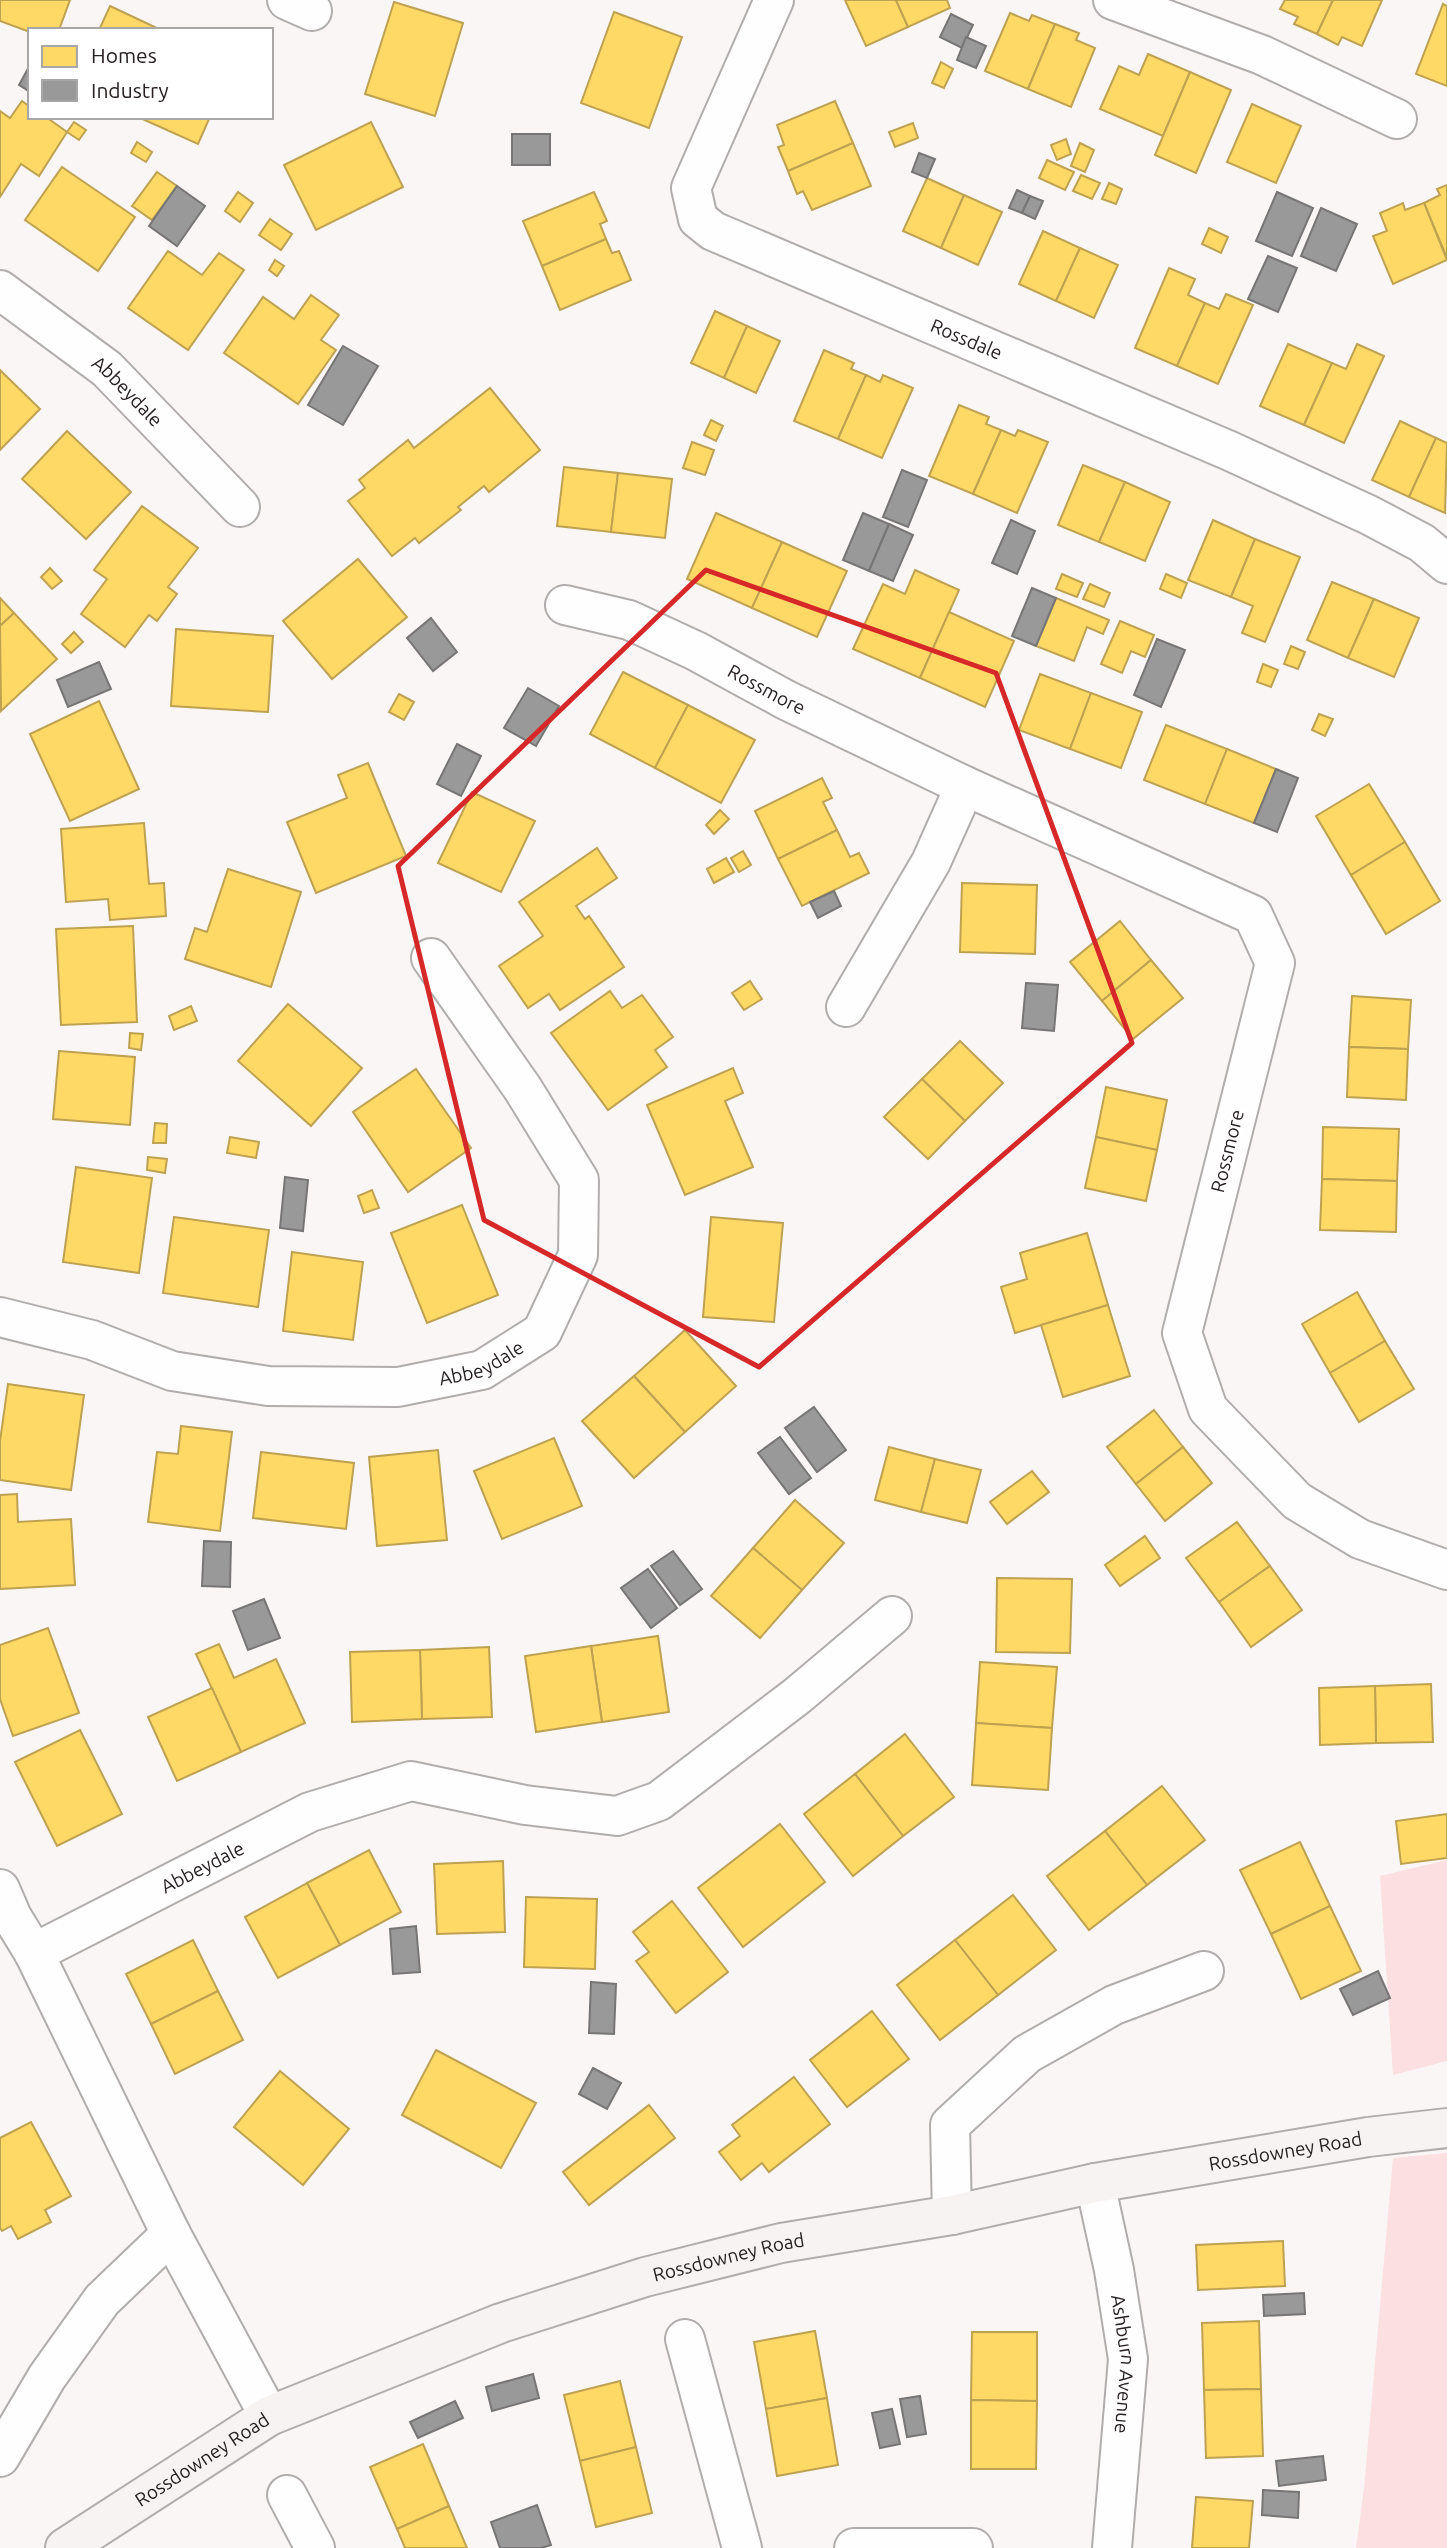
<svg xmlns="http://www.w3.org/2000/svg" width="1447" height="2548" font-family="Ubuntu,sans-serif">
  <rect width="100%" height="100%" fill="#fbf6f6"/>
  <!-- green -->
  <g fill="#fcdfe1">
    <polygon points="1447,1860 1447,2061 1393,2075 1380,1876"/>
    <polygon points="1447,2153 1447,2548 1356,2548 1364,2488 1393,2158"/>
  </g>
  <!-- homes -->
  <g fill="#ffd966" stroke="#bea251" stroke-width="2">
    <polygon points="0,0 70,0 59,30 30,30 30,32 0,21"/>
    <polygon points="845,0 896,0 908,27 866,46"/>
    <polygon points="896,0 947,0 950,8 908,27"/>
    <polygon points="1285,0 1333,0 1317,34 1294,24 1298,17 1280,9"/>
    <polygon points="1333,0 1382,0 1362,46 1342,37 1338,45 1317,34"/>
    <polygon points="394,2 463,23 435,116 365,94"/>
    <polygon points="1443,4 1447,6 1447,86 1416,74"/>
    <polygon points="110,6 161,30 99,30"/>
    <polygon points="614,12 682,37 649,128 581,103"/>
    <polygon points="1010,13 1029,21 1032,15 1055,24 1028,89 985,71"/>
    <polygon points="1055,24 1079,33 1076,40 1095,48 1071,107 1028,89"/>
    <polygon points="1148,54 1190,72 1163,136 1100,109 1119,66 1139,75"/>
    <polygon points="941,62 953,69 944,88 932,83"/>
    <polygon points="1190,72 1231,90 1196,173 1155,155"/>
    <polygon points="22,101 30,107 30,117 46,117 67,132 39,176 21,164 0,197 0,111 10,118"/>
    <polygon points="835,101 853,143 788,171 778,147 784,145 777,125"/>
    <polygon points="1252,104 1301,126 1276,183 1227,162"/>
    <polygon points="138,117 210,117 198,144"/>
    <polygon points="74,122 86,130 79,140 67,132"/>
    <polygon points="371,122 403,187 316,230 284,165"/>
    <polygon points="913,123 918,138 895,147 889,132"/>
    <polygon points="1066,139 1071,154 1057,160 1051,145"/>
    <polygon points="137,142 152,152 146,162 131,153"/>
    <polygon points="853,143 871,186 812,210 803,191 797,194 788,171"/>
    <polygon points="1080,143 1094,150 1085,172 1071,166"/>
    <polygon points="1047,160 1074,172 1065,190 1039,178"/>
    <polygon points="62,167 135,217 98,271 25,220"/>
    <polygon points="157,172 177,186 152,220 132,206"/>
    <polygon points="1081,175 1100,183 1092,199 1073,191"/>
    <polygon points="927,178 964,195 941,248 903,231"/>
    <polygon points="1109,183 1122,189 1116,204 1102,199"/>
    <polygon points="1447,185 1447,258 1424,203 1440,195 1437,189"/>
    <polygon points="238,192 253,203 240,222 225,211"/>
    <polygon points="594,192 607,221 600,224 606,239 542,266 523,221"/>
    <polygon points="964,195 1002,212 978,265 941,248"/>
    <polygon points="1403,203 1405,210 1424,203 1447,260 1393,284 1373,236 1387,231 1380,213"/>
    <polygon points="270,219 292,234 281,250 259,235"/>
    <polygon points="1209,228 1228,237 1221,253 1202,244"/>
    <polygon points="1043,231 1080,248 1056,301 1019,284"/>
    <polygon points="606,239 612,253 619,251 631,280 560,310 542,266"/>
    <polygon points="1080,248 1118,265 1094,318 1056,301"/>
    <polygon points="168,251 202,275 219,253 244,270 188,350 128,308"/>
    <polygon points="275,260 284,266 277,276 269,270"/>
    <polygon points="1169,268 1195,279 1188,295 1205,303 1177,366 1135,348"/>
    <polygon points="1226,294 1253,305 1218,384 1177,366 1205,303 1219,309"/>
    <polygon points="311,295 339,315 321,340 336,350 298,404 224,353 263,297 294,319"/>
    <polygon points="715,311 747,326 724,378 691,363"/>
    <polygon points="747,326 780,341 756,393 724,378"/>
    <polygon points="1288,344 1332,363 1304,425 1260,406"/>
    <polygon points="1357,344 1384,356 1344,443 1304,425 1332,363 1346,369"/>
    <polygon points="824,350 854,363 851,369 866,375 838,439 794,421"/>
    <polygon points="0,370 40,409 0,450"/>
    <polygon points="866,375 880,382 883,375 913,388 882,458 838,439"/>
    <polygon points="490,388 540,450 489,492 484,486 458,507 461,510 419,543 415,538 392,556 348,501 365,488 359,480 408,440 414,448"/>
    <polygon points="959,405 989,417 986,424 1001,430 973,494 929,476"/>
    <polygon points="711,420 723,426 716,441 704,435"/>
    <polygon points="1400,421 1436,438 1409,497 1372,480"/>
    <polygon points="1001,430 1015,436 1018,430 1048,442 1017,513 973,494"/>
    <polygon points="67,431 131,492 86,539 22,479"/>
    <polygon points="1436,438 1447,443 1445,513 1409,497"/>
    <polygon points="692,442 714,450 705,475 683,468"/>
    <polygon points="1083,465 1125,482 1099,542 1058,525"/>
    <polygon points="564,467 618,473 611,532 557,526"/>
    <polygon points="618,473 672,479 665,538 611,532"/>
    <polygon points="1125,482 1170,502 1145,561 1099,542"/>
    <polygon points="142,506 198,548 168,587 177,594 157,621 149,615 125,647 81,614 107,579 94,570"/>
    <polygon points="716,513 782,542 752,608 687,579"/>
    <polygon points="1213,520 1255,539 1231,597 1188,580"/>
    <polygon points="1255,539 1300,557 1265,642 1242,633 1253,606 1231,597"/>
    <polygon points="782,542 847,571 817,637 752,608"/>
    <polygon points="358,559 407,617 332,679 283,621"/>
    <polygon points="50,568 62,581 52,589 41,577"/>
    <polygon points="915,570 959,590 920,678 853,649 883,584 905,594"/>
    <polygon points="1062,574 1083,583 1077,597 1056,589"/>
    <polygon points="1166,574 1187,583 1181,598 1160,589"/>
    <polygon points="1332,582 1374,599 1348,658 1307,640"/>
    <polygon points="1090,584 1110,593 1104,607 1083,599"/>
    <polygon points="0,598 14,613 0,626"/>
    <polygon points="1056,598 1109,620 1103,634 1087,627 1074,661 1036,646"/>
    <polygon points="1374,599 1419,618 1394,677 1348,658"/>
    <polygon points="949,612 1014,641 985,707 920,678"/>
    <polygon points="14,613 57,659 1,711 0,626"/>
    <polygon points="1120,621 1154,635 1145,657 1131,651 1122,673 1101,664"/>
    <polygon points="176,629 273,636 268,712 171,706"/>
    <polygon points="74,632 83,642 71,653 62,644"/>
    <polygon points="1291,646 1305,652 1298,669 1284,664"/>
    <polygon points="1263,664 1278,670 1271,687 1257,682"/>
    <polygon points="623,672 688,705 655,768 590,734"/>
    <polygon points="1040,674 1091,693 1070,749 1019,730"/>
    <polygon points="1091,693 1142,712 1121,768 1070,749"/>
    <polygon points="399,694 414,702 404,720 389,712"/>
    <polygon points="99,701 139,789 70,821 30,734"/>
    <polygon points="688,705 755,740 721,803 655,768"/>
    <polygon points="1319,714 1333,719 1325,736 1312,730"/>
    <polygon points="1166,725 1227,749 1205,804 1144,780"/>
    <polygon points="1227,749 1276,769 1254,823 1205,804"/>
    <polygon points="368,763 406,856 316,893 287,822 347,798 338,775"/>
    <polygon points="822,778 832,798 823,802 837,830 778,859 755,811"/>
    <polygon points="1369,784 1405,842 1351,875 1316,816"/>
    <polygon points="472,792 535,821 501,892 438,863"/>
    <polygon points="720,810 729,819 714,834 706,825"/>
    <polygon points="144,823 149,884 164,883 166,916 110,920 108,899 66,902 61,829"/>
    <polygon points="837,830 850,857 859,853 869,873 802,906 778,859"/>
    <polygon points="1405,842 1440,901 1386,934 1351,875"/>
    <polygon points="597,848 617,878 576,906 585,919 589,916 624,967 560,1010 549,994 528,1008 499,966 543,936 519,902"/>
    <polygon points="743,851 751,865 739,872 731,858"/>
    <polygon points="726,858 734,872 714,883 707,869"/>
    <polygon points="228,869 301,892 271,987 185,959 195,928 207,932"/>
    <polygon points="962,883 1037,885 1035,954 960,952"/>
    <polygon points="1120,921 1151,960 1102,1001 1070,962"/>
    <polygon points="133,926 137,1022 61,1025 56,929"/>
    <polygon points="1151,960 1183,998 1133,1039 1102,1001"/>
    <polygon points="750,981 762,999 744,1010 732,993"/>
    <polygon points="610,991 622,1008 642,995 673,1037 655,1050 667,1067 608,1110 551,1033"/>
    <polygon points="1352,996 1411,1000 1408,1049 1349,1047"/>
    <polygon points="288,1004 362,1068 311,1126 238,1061"/>
    <polygon points="191,1006 197,1021 174,1030 169,1016"/>
    <polygon points="130,1033 143,1034 141,1050 129,1048"/>
    <polygon points="960,1041 1003,1083 965,1121 922,1079"/>
    <polygon points="1349,1047 1408,1049 1406,1100 1347,1097"/>
    <polygon points="59,1051 135,1057 130,1125 53,1119"/>
    <polygon points="733,1068 743,1093 725,1101 753,1167 685,1195 647,1105"/>
    <polygon points="416,1069 471,1148 408,1192 353,1112"/>
    <polygon points="922,1079 965,1121 928,1159 884,1117"/>
    <polygon points="1106,1087 1167,1100 1157,1150 1096,1137"/>
    <polygon points="155,1123 167,1124 166,1143 153,1143"/>
    <polygon points="1323,1127 1399,1129 1397,1181 1322,1179"/>
    <polygon points="230,1137 259,1142 256,1158 227,1153"/>
    <polygon points="1096,1137 1157,1150 1146,1201 1085,1188"/>
    <polygon points="148,1157 167,1159 165,1173 147,1170"/>
    <polygon points="76,1167 152,1178 139,1273 63,1262"/>
    <polygon points="1322,1179 1397,1181 1396,1232 1320,1230"/>
    <polygon points="372,1190 379,1208 364,1213 358,1196"/>
    <polygon points="462,1205 498,1295 427,1323 391,1233"/>
    <polygon points="174,1217 269,1230 258,1307 163,1293"/>
    <polygon points="711,1217 783,1223 774,1322 703,1317"/>
    <polygon points="1087,1233 1108,1305 1015,1333 1001,1287 1027,1279 1020,1253"/>
    <polygon points="292,1252 363,1262 353,1340 283,1331"/>
    <polygon points="1357,1292 1385,1341 1330,1373 1302,1324"/>
    <polygon points="1108,1305 1130,1376 1063,1397 1041,1325"/>
    <polygon points="685,1330 736,1386 685,1432 634,1376"/>
    <polygon points="1385,1341 1414,1389 1359,1422 1330,1373"/>
    <polygon points="634,1376 685,1432 634,1478 582,1421"/>
    <polygon points="8,1384 84,1395 71,1490 0,1480 0,1441"/>
    <polygon points="1154,1410 1183,1447 1136,1484 1107,1447"/>
    <polygon points="181,1426 232,1432 220,1531 148,1522 157,1452 178,1454"/>
    <polygon points="554,1438 582,1506 502,1539 474,1471"/>
    <polygon points="889,1447 935,1459 921,1512 875,1500"/>
    <polygon points="1183,1447 1212,1483 1165,1521 1136,1484"/>
    <polygon points="438,1450 447,1540 377,1546 369,1457"/>
    <polygon points="261,1452 354,1463 346,1529 253,1518"/>
    <polygon points="935,1459 981,1470 967,1523 921,1512"/>
    <polygon points="1032,1471 1049,1492 1007,1524 990,1502"/>
    <polygon points="17,1494 18,1522 71,1519 75,1585 0,1589 0,1495"/>
    <polygon points="795,1500 844,1543 802,1590 753,1548"/>
    <polygon points="1237,1522 1270,1566 1219,1602 1186,1558"/>
    <polygon points="1145,1536 1160,1558 1120,1586 1105,1565"/>
    <polygon points="753,1548 802,1590 760,1638 711,1596"/>
    <polygon points="1270,1566 1302,1610 1251,1647 1219,1602"/>
    <polygon points="997,1578 1072,1579 1070,1653 996,1652"/>
    <polygon points="48,1628 79,1713 13,1736 0,1699 0,1645"/>
    <polygon points="658,1636 669,1712 602,1722 591,1646"/>
    <polygon points="219,1644 234,1678 276,1659 305,1723 241,1752 196,1654"/>
    <polygon points="591,1646 602,1722 536,1732 525,1656"/>
    <polygon points="489,1647 492,1717 422,1719 420,1650"/>
    <polygon points="420,1650 422,1719 352,1722 350,1652"/>
    <polygon points="980,1662 1057,1667 1052,1728 976,1723"/>
    <polygon points="1431,1684 1433,1742 1376,1743 1375,1686"/>
    <polygon points="1375,1686 1376,1743 1320,1745 1319,1688"/>
    <polygon points="212,1688 241,1752 177,1781 148,1717"/>
    <polygon points="976,1723 1052,1728 1048,1790 972,1785"/>
    <polygon points="80,1730 122,1814 57,1846 15,1762"/>
    <polygon points="905,1734 954,1797 903,1836 855,1774"/>
    <polygon points="855,1774 903,1836 853,1876 804,1814"/>
    <polygon points="1162,1786 1205,1840 1147,1885 1105,1831"/>
    <polygon points="1447,1814 1447,1858 1401,1864 1396,1821"/>
    <polygon points="780,1824 825,1882 743,1947 698,1888"/>
    <polygon points="1105,1831 1147,1885 1089,1930 1047,1876"/>
    <polygon points="1300,1842 1330,1906 1271,1934 1240,1870"/>
    <polygon points="369,1850 401,1912 340,1945 307,1883"/>
    <polygon points="503,1861 505,1932 437,1934 434,1864"/>
    <polygon points="307,1883 340,1945 278,1978 245,1917"/>
    <polygon points="1013,1895 1056,1950 998,1995 955,1940"/>
    <polygon points="526,1897 597,1899 595,1969 524,1967"/>
    <polygon points="672,1901 728,1972 676,2013 636,1961 649,1952 633,1932"/>
    <polygon points="1330,1906 1361,1971 1301,1999 1271,1934"/>
    <polygon points="193,1940 218,1991 151,2024 126,1974"/>
    <polygon points="955,1940 998,1995 940,2040 897,1985"/>
    <polygon points="218,1991 243,2040 175,2074 151,2024"/>
    <polygon points="872,2011 909,2059 847,2107 810,2060"/>
    <polygon points="436,2050 536,2103 501,2168 402,2115"/>
    <polygon points="280,2071 349,2129 303,2185 234,2127"/>
    <polygon points="794,2077 830,2124 769,2172 762,2163 741,2180 719,2152 740,2136 732,2125"/>
    <polygon points="649,2105 675,2138 589,2205 563,2172"/>
    <polygon points="31,2122 71,2196 45,2210 51,2222 18,2239 11,2226 2,2231 0,2228 0,2138"/>
    <polygon points="1283,2241 1285,2286 1198,2290 1196,2245"/>
    <polygon points="1259,2321 1261,2389 1204,2390 1202,2323"/>
    <polygon points="815,2331 827,2398 766,2409 754,2342"/>
    <polygon points="972,2332 1037,2332 1037,2401 971,2400"/>
    <polygon points="620,2381 636,2447 580,2461 564,2395"/>
    <polygon points="1261,2389 1263,2456 1206,2458 1204,2390"/>
    <polygon points="827,2398 838,2465 777,2476 766,2409"/>
    <polygon points="971,2400 1037,2401 1036,2469 971,2469"/>
    <polygon points="423,2444 449,2506 397,2529 370,2467"/>
    <polygon points="636,2447 652,2513 596,2527 580,2461"/>
    <polygon points="1196,2497 1253,2501 1249,2548 1192,2548"/>
    <polygon points="449,2506 467,2548 405,2548 397,2529"/>
  </g>
  <!-- industry -->
  <g fill="#999" stroke="#777575" stroke-width="2">
    <polygon points="951,14 973,25 962,48 940,37"/>
    <polygon points="966,37 986,46 976,68 957,60"/>
    <polygon points="30,65 30,92 19,85"/>
    <rect x="512" y="134" width="38" height="31"/>
    <polygon points="919,153 935,159 927,178 912,172"/>
    <polygon points="177,186 205,206 177,246 149,226"/>
    <polygon points="1017,190 1030,196 1022,213 1009,208"/>
    <polygon points="1277,192 1313,208 1292,256 1256,241"/>
    <polygon points="1030,196 1043,201 1035,219 1022,213"/>
    <polygon points="1321,208 1357,224 1336,271 1301,256"/>
    <polygon points="1268,256 1297,268 1278,312 1248,299"/>
    <polygon points="343,346 378,366 343,425 308,405"/>
    <polygon points="902,470 927,480 908,527 883,517"/>
    <polygon points="863,513 889,524 869,571 843,560"/>
    <polygon points="1011,520 1035,531 1017,574 992,563"/>
    <polygon points="889,524 913,535 893,581 869,571"/>
    <polygon points="1032,588 1056,598 1036,646 1012,636"/>
    <polygon points="431,618 457,652 433,671 407,638"/>
    <polygon points="1157,639 1185,650 1161,707 1134,695"/>
    <polygon points="99,662 111,689 68,707 57,680"/>
    <polygon points="528,688 559,706 536,746 504,728"/>
    <polygon points="457,744 481,756 461,796 437,784"/>
    <polygon points="1276,769 1298,778 1277,832 1254,823"/>
    <polygon points="834,891 841,906 818,918 810,902"/>
    <polygon points="1026,983 1058,985 1054,1031 1022,1028"/>
    <polygon points="285,1177 308,1180 303,1231 280,1228"/>
    <polygon points="814,1407 846,1450 817,1472 785,1428"/>
    <polygon points="780,1437 811,1478 789,1494 758,1453"/>
    <polygon points="204,1541 231,1542 230,1587 202,1586"/>
    <polygon points="673,1551 702,1589 680,1605 651,1566"/>
    <polygon points="648,1569 677,1608 651,1628 621,1588"/>
    <polygon points="264,1599 280,1638 248,1650 233,1611"/>
    <polygon points="416,1926 420,1972 393,1974 390,1929"/>
    <polygon points="1378,1971 1390,1998 1353,2015 1340,1989"/>
    <polygon points="591,1982 616,1984 614,2034 589,2033"/>
    <polygon points="593,2068 621,2083 607,2109 579,2094"/>
    <polygon points="1304,2293 1305,2314 1264,2316 1263,2295"/>
    <polygon points="533,2374 539,2398 492,2411 486,2387"/>
    <polygon points="920,2396 926,2434 907,2437 900,2399"/>
    <polygon points="455,2401 463,2418 418,2438 410,2422"/>
    <polygon points="892,2409 900,2444 880,2448 872,2413"/>
    <polygon points="1323,2456 1326,2480 1279,2486 1276,2461"/>
    <polygon points="1263,2490 1299,2492 1298,2518 1262,2515"/>
    <polygon points="537,2505 551,2545 541,2548 500,2548 491,2522"/>
  </g>
  <g fill="none" stroke-linecap="round" stroke-linejoin="round">
    <defs>
      <g id="minor">
        <polyline points="287,0 312,11"/>
        <path id="s1" d="M 774,0 L 691,188 L 698,219 L 713,231 L 1230,451 L 1369,515 L 1422,543 L 1447,564"/>
        <polyline points="1113,0 1262,55 1397,119"/>
        <path id="s2" d="M 0,290 L 107,369 L 240,507"/>
        <path id="s3" d="M 565,605 L 629,620 L 696,651 L 786,700 L 965,786 L 1253,915 L 1275,963 L 1182,1333 L 1208,1409 L 1297,1501 L 1360,1539 L 1447,1570"/>
        <polyline points="846,1007 931,862 965,786"/>
        <path id="s4" d="M 0,1317 L 92,1340 L 172,1371 L 268,1386 L 398,1387 L 482,1370 L 542,1332 L 578,1255 L 579,1180 L 523,1089 L 431,958"/>
        <polyline points="0,1889 12,1917 34,1953 171,2234 269,2416"/>
        <path id="s5" d="M 34,1953 L 310,1812 L 411,1781 L 525,1805 L 617,1816 L 659,1801 L 797,1696 L 892,1616"/>
        <path id="s6" d="M 1095,2183 L 1114,2270 L 1128,2359 L 1112,2548"/>
        <polyline points="952,2215 950,2125 1027,2054 1114,2005 1204,1971"/>
        <polyline points="685,2339 742,2548"/>
        <polyline points="0,2457 47,2377 102,2300 171,2234"/>
        <polyline points="287,2495 315,2548"/>
        <polyline points="854,2548 973,2548"/>
      </g>
      <g id="secondary">
        <path id="s7" d="M 65,2548 L 269,2416 L 501,2323 L 645,2277 L 781,2243 L 952,2215 L 1095,2183 L 1368,2137 L 1447,2128"/>
      </g>
    </defs>
    <!-- minor casing -->
    <use href="#minor" stroke="#b2adad" stroke-width="42"/>
    <!-- secondary casing -->
    <use href="#secondary" stroke="#b2adad" stroke-width="42"/>
    <!-- minor -->
    <use href="#minor" stroke="#fefefe" stroke-width="38"/>
    <!-- secondary -->
    <use href="#secondary" stroke="#f8f3f3" stroke-width="38"/>
  </g>
  <!-- marked area -->
  <path fill="none" stroke="#d62828" stroke-width="5" stroke-linejoin="round" d="M 706,570 L 996,673 L 1132,1043 L 759,1367 L 484,1220 L 398,866 Z"/>
  <g text-anchor="middle" stroke-width="7" stroke-linejoin="round" paint-order="stroke">
    <!-- street labels -->
    <g font-size="19" fill="#272021" stroke="#fff">
      <text dy="7" stroke="none"><textPath href="#s1" startOffset="532">Rossdale</textPath></text>
      <text dy="7" stroke="none"><textPath href="#s2" startOffset="163">Abbeydale</textPath></text>
      <text dy="7" stroke="none"><textPath href="#s3" startOffset="220">Rossmore</textPath></text>
      <text transform="translate(1227 1151) rotate(-76)" y="7">Rossmore</text>
      <text dy="7" stroke="none"><textPath href="#s4" startOffset="495">Abbeydale</textPath></text>
      <text dy="7" stroke="none"><textPath href="#s5" startOffset="189">Abbeydale</textPath></text>
      <text dy="7" stroke="none"><textPath href="#s7" startOffset="1297">Rossdowney Road</textPath></text>
      <text dy="7" stroke="none"><textPath href="#s7" startOffset="730">Rossdowney Road</textPath></text>
      <text dy="7" stroke="none"><textPath href="#s6" startOffset="184">Ashburn Avenue</textPath></text>
      <text dy="7" stroke="none"><textPath href="#s7" startOffset="163">Rossdowney Road</textPath></text>
    </g>
  </g>
  <!-- legend -->
  <rect x="28" y="28" width="245" height="91" fill="#ffffff" stroke="#a9a6a6" stroke-width="2"/>
  <rect x="42" y="46" width="35" height="21" fill="#ffd966" stroke="#a9a6a6" stroke-width="2"/>
  <text x="91" y="63" font-size="21" fill="#272021">Homes</text>
  <rect x="42" y="80" width="35" height="21" fill="#999999" stroke="#a9a6a6" stroke-width="2"/>
  <text x="91" y="98" font-size="21" fill="#272021">Industry</text>
</svg>
